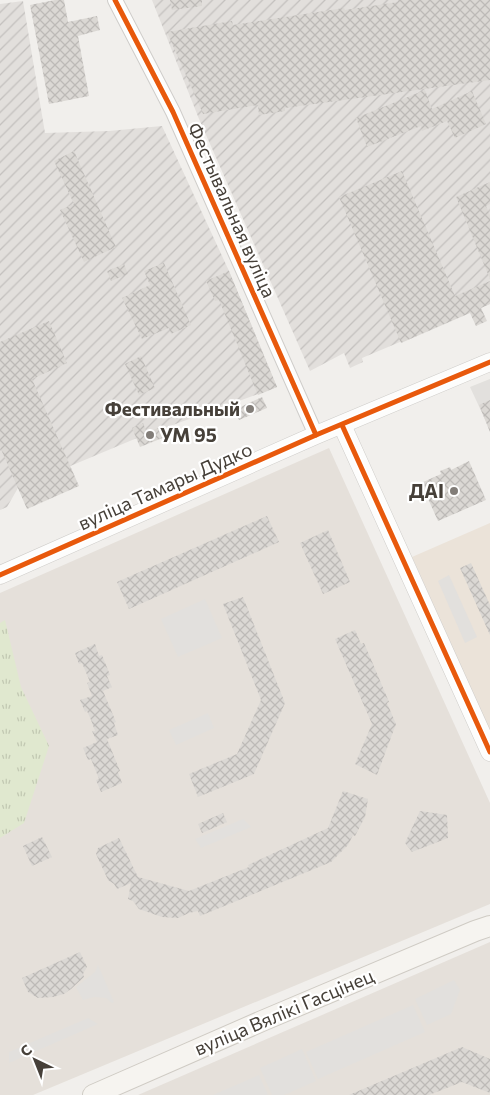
<svg xmlns="http://www.w3.org/2000/svg" width="490" height="1095" font-family="Commissioner,sans-serif">
  <defs>
    <pattern id="industrial-furrows" width="10" height="10" patternUnits="userSpaceOnUse" patternTransform="scale(1.25)"><rect width="10" height="10" fill="#e2dfdc"/><path d="M-1 1l2-2M0 10L10 0M9 11l2-2" fill="none" stroke="#c3c0be"/></pattern>
    <pattern id="park-tufts" width="24" height="20" patternUnits="userSpaceOnUse" patternTransform="scale(1.25)"><rect width="24" height="20" fill="#e0e8cf"/><path d="M3 7l-1-3M5 7V3M7 7l1-3M15 17l-1-3M17 17v-4M19 17l1-3" fill="none" stroke="#c2c8b2"/></pattern>
    <pattern id="building-cross-hatch" width="8" height="8" patternUnits="userSpaceOnUse" patternTransform="scale(1.25)"><rect width="8" height="8" fill="#dbd8d4"/><path d="M0 0l8 8M0 8l8-8" fill="none" stroke="#bdbab7"/></pattern>
  </defs>
  <rect width="100%" height="100%" fill="#f1efec"/>
  <!-- residential -->
  <g fill="#e5e0da">
    <polygon points="329,448 490,803 490,904 33,1095 0,1095 0,593"/>
    <polygon points="490,942 490,1095 138,1095"/>
  </g>
  <!-- commercial -->
  <polygon fill="#ebe3d9" points="490,523 490,732 412,557"/>
  <!-- industrial -->
  <g fill="url(#industrial-furrows)">
    <polygon points="152,0 490,0 490,304 362,358 363,362 350,368 344,353 310,371 199,119"/>
    <polygon points="23,1 45,133 109,131 162,126 229,271 277,387 137,438 18,488 7,507 0,510 0,4"/>
  </g>
  <!-- park -->
  <polygon fill="url(#park-tufts)" points="5,620 21,687 49,746 24,823 0,838 0,623"/>
  <!-- parking -->
  <g fill="#e2e0dd">
    <polygon points="490,379 490,430 470,387"/>
    <polygon points="449,575 477,637 465,643 438,581"/>
    <polygon points="205,599 222,638 178,657 161,619"/>
    <polygon points="208,713 214,728 176,745 169,730"/>
    <polygon points="243,819 251,827 201,848 195,839"/>
    <polygon points="98,965 114,1002 112,1003 106,998 94,997 83,1000 76,987 95,972"/>
    <polygon points="454,980 460,990 451,1014 427,1025 415,999"/>
    <polygon points="413,1005 425,1032 318,1079 306,1052"/>
    <polygon points="88,1018 98,1024 9,1063 9,1052"/>
    <polygon points="302,1049 316,1081 284,1095 272,1095 260,1068"/>
    <polygon points="259,1075 268,1095 213,1095"/>
  </g>
  <!-- building -->
  <g fill="url(#building-cross-hatch)">
    <polygon points="55,0 64,0 68,22 97,16 100,30 78,36 89,96 49,104 30,5"/>
    <polygon points="170,0 202,0 202,6 172,10"/>
    <polygon points="398,0 490,0 490,80 285,108 285,111 259,115 258,105 203,114 167,32 232,21 233,25 344,8 345,10 398,2"/>
    <polygon points="425,90 432,109 472,91 486,124 455,138 447,121 422,131 421,126 367,147 356,118"/>
    <polygon points="74,151 116,247 84,262 60,210 74,204 54,161"/>
    <polygon points="402,171 455,296 490,281 490,304 481,308 487,321 476,326 470,313 401,343 339,197"/>
    <polygon points="490,182 490,204 486,206 490,215 490,279 456,197"/>
    <polygon points="164,263 191,325 171,334 169,328 142,339 122,298 150,285 144,271"/>
    <polygon points="124,264 128,274 111,281 107,271"/>
    <polygon points="229,271 277,387 258,395 219,300 215,301 206,281"/>
    <polygon points="49,321 67,363 32,379 79,486 27,509 0,447 0,342"/>
    <polygon points="141,356 155,388 139,395 125,364"/>
    <polygon points="262,397 267,408 239,420 234,410"/>
    <polygon points="490,400 490,432 479,405"/>
    <polygon points="143,423 147,433 160,427 165,437 140,447 132,428"/>
    <polygon points="469,461 486,500 438,521 421,483 441,474 440,471 450,467 451,470"/>
    <polygon points="267,516 279,542 129,609 117,582"/>
    <polygon points="328,530 350,582 323,594 300,543"/>
    <polygon points="471,563 490,605 490,635 460,568"/>
    <polygon points="243,597 285,703 254,774 198,797 189,774 237,754 261,700 223,604"/>
    <polygon points="355,630 361,644 364,643 373,664 389,702 387,703 396,724 377,775 355,764 372,724 335,639"/>
    <polygon points="95,644 99,656 102,655 110,675 107,676 112,687 103,691 116,722 114,723 118,735 107,739 120,771 118,772 122,783 101,792 96,780 99,779 91,759 88,760 83,748 97,742 92,731 95,731 91,720 87,711 85,712 80,700 92,696 87,683 90,682 82,663 79,664 75,653"/>
    <polygon points="343,791 368,799 365,817 355,836 353,835 348,845 331,862 200,916 198,911 189,913 178,918 162,917 139,909 133,901 128,899 131,883 117,889 114,884 108,880 96,854 98,848 119,838 138,877 189,891 249,867 248,865 328,828"/>
    <polygon points="420,811 447,815 448,838 412,852 405,843"/>
    <polygon points="223,813 227,822 202,833 198,824"/>
    <polygon points="42,837 52,857 32,866 23,846"/>
    <polygon points="80,952 87,967 83,974 84,977 71,989 64,994 53,997 38,998 28,992 22,978"/>
    <polygon points="462,1047 490,1059 490,1093 462,1082 429,1095 349,1095"/>
  </g>
  <g fill="none" stroke-linecap="round" stroke-linejoin="round">
    <defs>
      <polyline id="minor" points="115,0 173,112 316,435"/>
      <g id="tertiary">
        <polyline points="342,425 490,752"/>
        <polyline points="0,575 316,435 490,362"/>
      </g>
      <polyline id="secondary" points="93,1095 262,1021 475,931 490,926"/>
    </defs>
    <!-- minor casing -->
    <use href="#minor" stroke="#cfcdca" stroke-width="16"/>
    <!-- tertiary casing -->
    <use href="#tertiary" stroke="#cfcdca" stroke-width="19"/>
    <!-- secondary casing -->
    <use href="#secondary" stroke="#cfcbc4" stroke-width="22"/>
    <!-- minor -->
    <use href="#minor" stroke="#fdfdfc" stroke-width="14"/>
    <!-- tertiary -->
    <use href="#tertiary" stroke="#fdfdfc" stroke-width="18"/>
    <!-- secondary -->
    <use href="#secondary" stroke="#f6f4f0" stroke-width="20"/>
    <defs>
      <g id="cycleway">
        <polyline points="115,0 173,112 316,435"/>
        <polyline points="342,425 490,752"/>
        <polyline points="0,575 316,435 490,362"/>
      </g>
    </defs>
    <!-- cycleway casing -->
    <use href="#cycleway" stroke="#fff" stroke-width="8"/>
    <!-- cycleway -->
    <use href="#cycleway" stroke="#e8590c" stroke-width="5"/>
  </g>
  <!-- markers -->
  <g fill="#827d78" stroke="#fff" stroke-width="2">
    <circle cx="250" cy="409" r="5"/>
    <circle cx="150" cy="435" r="5"/>
    <circle cx="454" cy="491" r="5"/>
  </g>
  <g text-anchor="middle" stroke-width="4.5" stroke-linejoin="round" paint-order="stroke">
    <!-- street labels -->
    <g font-size="19" fill="#464039" stroke="#fff">
      <text transform="translate(232 210) rotate(66)" y="7">Фестывальная вуліца</text>
      <text transform="translate(165 486) rotate(-24)" y="7">вуліца Тамары Дудко</text>
      <text transform="translate(284 1012) rotate(-23)" y="7">вуліца Вялікі Гасцінец</text>
    </g>
    <!-- poi labels -->
    <g font-size="19" font-weight="bold" fill="#464039" stroke="#fff" text-anchor="end">
      <text x="240" y="416">Фестивальный</text>
      <text x="160" y="442" text-anchor="start">УМ 95</text>
      <text x="444" y="498">ДАІ</text>
    </g>
  </g>
  <!-- north arrow -->
  <g transform="translate(35 1060) rotate(317)" stroke="#ffffff" stroke-width="4" paint-order="stroke">
  <path d="M0-4L9 19L0 12L-9 19Z" fill="#464039"/>
  <text y="-8" font-size="14" font-weight="bold" text-anchor="middle" fill="#464039">С</text>
  </g>
</svg>
